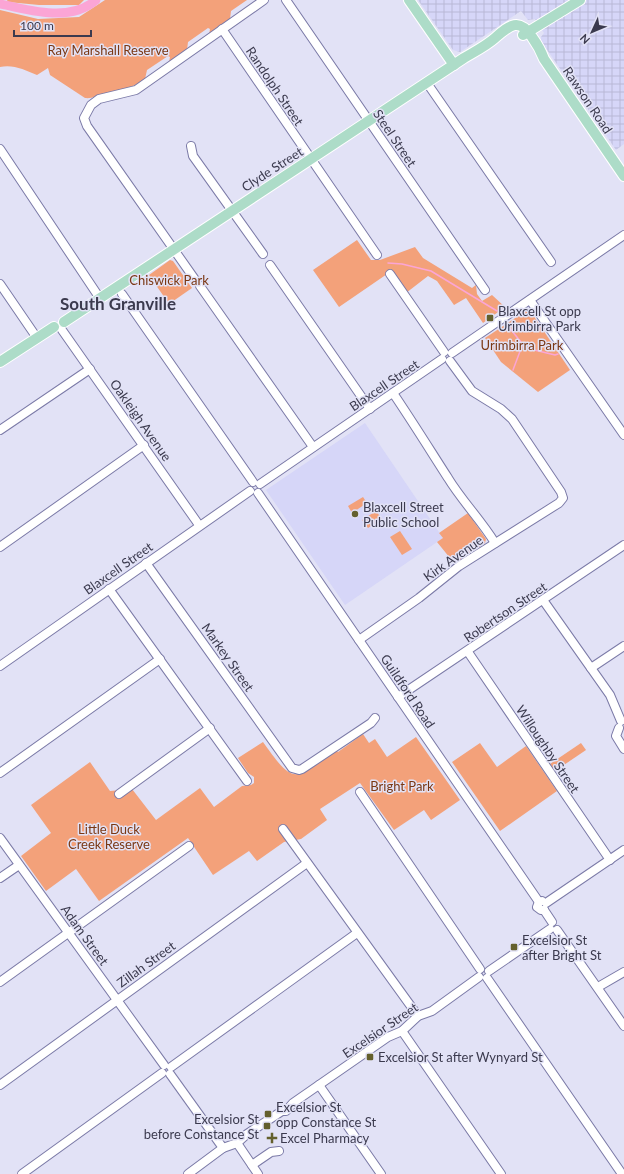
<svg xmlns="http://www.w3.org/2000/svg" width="624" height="1174" font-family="Lato,sans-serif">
  <defs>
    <pattern id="industrial-grid" width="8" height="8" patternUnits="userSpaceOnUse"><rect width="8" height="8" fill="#d6d6f8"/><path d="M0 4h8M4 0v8" fill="none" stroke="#b9b8d6"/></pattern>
  </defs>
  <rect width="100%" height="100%" fill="#e2e2f6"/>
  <!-- built -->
  <polygon fill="#d6d6f8" points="365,423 443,538 345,605 266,490"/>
  <!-- industrial -->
  <polygon fill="url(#industrial-grid)" points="418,0 624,0 624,144 616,150 541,41 541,37 544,33 535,19 528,20 521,11 460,52 453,50"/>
  <!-- park -->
  <g fill="#f3a17a">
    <polygon points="7,0 84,0 79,5 39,5 8,2"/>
    <path d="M 105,0 L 247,0 L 231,11 L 230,19 L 209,35 L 210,29 L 208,28 L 188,42 L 187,50 L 169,62 L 170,57 L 168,56 L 147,70 L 145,79 C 130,90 120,89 104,94 C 97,95 92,99 85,98 L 50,75 L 48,68 L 37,75 C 25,70 13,64 0,67 L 0,10 L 38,19 L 79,17 Z"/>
    <polygon points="357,240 371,260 380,260 415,247 423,258 472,288 476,285 477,294 482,301 492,295 505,307 483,323 466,298 454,305 437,281 428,276 406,293 390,272 339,307 313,270"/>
    <polygon points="170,260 173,261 192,288 169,304 149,275"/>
    <polygon points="529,309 570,370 538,392 501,362 485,338"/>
    <polygon points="363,497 367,503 352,513 348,506"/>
    <polygon points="376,511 382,519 368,528 362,520"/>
    <polygon points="468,513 486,539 485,543 454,563 437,542 443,538 439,533"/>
    <polygon points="400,531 412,549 402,555 390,537"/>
    <path d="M 363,734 L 369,743 L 375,739 L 387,757 L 416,737 L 460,800 L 431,820 L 424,810 L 394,830 L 360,783 L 320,809 L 327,820 L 301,839 L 284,842 L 257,861 L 249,851 L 213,875 L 188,838 L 99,901 L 76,869 L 46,891 L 21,856 L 51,833 L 31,805 L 90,762 L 110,791 L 132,789 L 156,820 L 200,788 L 214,807 L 242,786 L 251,785 L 254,783 L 254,777 L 248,773 L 238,758 L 263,742 C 295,787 294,780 336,750 L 338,752 Z"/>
    <polygon points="480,743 497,767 526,746 557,791 500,831 452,762"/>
    <polygon points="581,743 586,750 555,771 550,764"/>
  </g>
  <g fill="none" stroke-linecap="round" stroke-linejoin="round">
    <!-- stream -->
    <g stroke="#fba5d5" stroke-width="1.5">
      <polyline points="388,263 402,264 431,271 497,311"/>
      <polyline points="507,325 526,348 555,355 558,354"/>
      <polyline points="513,370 522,346"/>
    </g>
    <!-- river -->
    <path stroke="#fba5d5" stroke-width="9" d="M 0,4 C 31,10 69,23 96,0"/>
    <defs>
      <g id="minor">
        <polyline points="286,0 485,290"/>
        <polyline points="222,29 377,255"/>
        <polyline points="427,83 551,262"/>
        <polyline points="191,146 193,156 263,254"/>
        <polyline points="0,149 99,297"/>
        <polyline points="270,265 370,409"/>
        <polyline points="390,274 444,352"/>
        <polyline points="196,281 87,126 84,118 91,105 99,99 136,90 264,0"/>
        <polyline points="0,284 37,338"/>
        <polyline points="200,286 313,447"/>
        <polyline points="122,294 253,482"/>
        <polyline points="530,300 624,435"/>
        <polyline points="62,330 199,525"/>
        <polyline points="452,353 624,235"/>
        <path d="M 393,393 C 412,421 430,450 448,478 C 462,501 481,520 495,543"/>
        <polyline points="0,430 90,369"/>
        <polyline points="260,484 442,359"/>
        <polyline points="258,493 539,902"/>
        <polyline points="0,547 144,445"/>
        <polyline points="146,563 292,768 299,770 302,769 371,723 375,718"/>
        <polyline points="109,589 247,781"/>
        <polyline points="543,600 610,695 621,721"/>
        <polyline points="359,640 419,598 459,566 559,503 563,498 561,492 512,419 501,409 472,391 450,361"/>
        <polyline points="468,652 610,860"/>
        <polyline points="0,666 250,491"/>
        <polyline points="591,668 624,646"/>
        <polyline points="398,697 624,545"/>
        <polyline points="619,728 616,736 624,749"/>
        <polyline points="0,773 160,659"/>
        <polyline points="360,792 480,969"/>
        <polyline points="119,794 210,728"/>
        <polyline points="283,829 418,1016"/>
        <polyline points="0,838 164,1065"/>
        <polyline points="0,878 19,865"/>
        <polyline points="542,901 539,902 537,907 541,910 544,910"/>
        <polyline points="546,903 624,850"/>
        <polyline points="544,910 552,922"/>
        <polyline points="557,930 624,1026"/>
        <polyline points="489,971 550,929"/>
        <polyline points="487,978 622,1174"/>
        <polyline points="0,982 189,846"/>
        <polyline points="598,987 624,972"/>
        <polyline points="402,1031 501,1174"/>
        <polyline points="171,1067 357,933"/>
        <polyline points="170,1074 223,1148"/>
        <polyline points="0,1085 307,863"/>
        <polyline points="319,1085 381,1174"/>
        <polyline points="237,1143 258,1174"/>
        <polyline points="252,1165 271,1152 279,1151"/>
        <polyline points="22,1174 162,1073"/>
        <polyline points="188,1174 223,1148 237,1143 247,1134 282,1111 286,1111 293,1103 388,1037 402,1031 418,1016 432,1011 479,977"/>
      </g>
      <g id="major">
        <polyline points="409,0 454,65"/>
        <polyline points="523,35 580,0"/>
        <path d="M 64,322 L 464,58 C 474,52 486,46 495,38 C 510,25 519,17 532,37 C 537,44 541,51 544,59 L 624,176"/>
        <polyline points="0,362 54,327"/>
      </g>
    </defs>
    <!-- minor casing -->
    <use href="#minor" stroke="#7b7aa7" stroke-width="10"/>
    <!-- major casing -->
    <use href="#major" stroke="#fff" stroke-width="12"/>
    <!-- minor -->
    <use href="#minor" stroke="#fff" stroke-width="8"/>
    <!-- major -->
    <use href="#major" stroke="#addcc8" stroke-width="10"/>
  </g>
  <!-- markers -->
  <g fill="#64602d" stroke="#e2e2f6" stroke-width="1.5">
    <rect x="486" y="314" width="8" height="8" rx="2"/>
    <circle cx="355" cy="514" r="4"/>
    <rect x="510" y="943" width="8" height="8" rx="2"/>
    <rect x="366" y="1053" width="8" height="8" rx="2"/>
    <rect x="264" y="1110" width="8" height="8" rx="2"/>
    <rect x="263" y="1122" width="8" height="8" rx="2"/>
    <path d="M270 1132h4v4h4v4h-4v4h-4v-4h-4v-4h4z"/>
  </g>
  <g text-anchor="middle" stroke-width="3" stroke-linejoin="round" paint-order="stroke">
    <!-- park labels -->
    <g font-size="13" fill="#7a3713" stroke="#e2e2f6">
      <text x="108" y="55">Ray Marshall Reserve</text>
      <text x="169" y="285">Chiswick Park</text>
      <text x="522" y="350">Urimbirra Park</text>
      <text x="402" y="791">Bright Park</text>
      <text x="109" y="834">Little Duck<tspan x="109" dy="15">Creek Reserve</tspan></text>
    </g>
    <!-- street labels -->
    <g font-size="13" fill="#3b3a4e" stroke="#e2e2f6">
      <text transform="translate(275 86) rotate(56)" y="5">Randolph Street</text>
      <text transform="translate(588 100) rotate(56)" y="5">Rawson Road</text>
      <text transform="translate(395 138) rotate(56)" y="5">Steel Street</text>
      <text transform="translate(272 169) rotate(-33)" y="5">Clyde Street</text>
      <text transform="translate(384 385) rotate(-34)" y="5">Blaxcell Street</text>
      <text transform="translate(141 420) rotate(55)" y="5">Oakleigh Avenue</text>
      <text transform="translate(453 558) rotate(-35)" y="5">Kirk Avenue</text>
      <text transform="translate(118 568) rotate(-35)" y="5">Blaxcell Street</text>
      <text transform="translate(505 612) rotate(-34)" y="5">Robertson Street</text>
      <text transform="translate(228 657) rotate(55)" y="5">Markey Street</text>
      <text transform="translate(408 691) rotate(56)" y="5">Guildford Road</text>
      <text transform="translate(548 749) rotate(56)" y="5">Willoughby Street</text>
      <text transform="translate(85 935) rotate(54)" y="5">Adam Street</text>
      <text transform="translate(146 964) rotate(-36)" y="5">Zillah Street</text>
      <text transform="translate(380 1030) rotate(-34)" y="5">Excelsior Street</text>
    </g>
    <!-- poi labels -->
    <g font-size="13" fill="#3b3a4e" stroke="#e2e2f6" text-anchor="start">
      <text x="498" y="316">Blaxcell St opp<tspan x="498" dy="15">Urimbirra Park</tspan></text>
      <text x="363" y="512">Blaxcell Street<tspan x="363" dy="15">Public School</tspan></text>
      <text x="522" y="945">Excelsior St<tspan x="522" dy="15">after Bright St</tspan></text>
      <text x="378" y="1062">Excelsior St after Wynyard St</text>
      <text x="276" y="1112">Excelsior St<tspan x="276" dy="15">opp Constance St</tspan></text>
      <text x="259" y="1124" text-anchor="end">Excelsior St<tspan x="259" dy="15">before Constance St</tspan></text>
      <text x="280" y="1143">Excel Pharmacy</text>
    </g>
    <!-- district labels -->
    <g font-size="17" font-weight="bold" fill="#3b3a4e" stroke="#e2e2f6">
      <text x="118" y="310">South Granville</text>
    </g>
  </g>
  <!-- north arrow -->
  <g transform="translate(592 32) rotate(226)" stroke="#e2e2f6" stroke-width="3" paint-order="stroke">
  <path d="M0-3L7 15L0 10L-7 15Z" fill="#3b3a4e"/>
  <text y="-6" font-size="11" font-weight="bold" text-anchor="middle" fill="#3b3a4e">N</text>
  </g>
  <!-- scale -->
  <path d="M14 30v6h77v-6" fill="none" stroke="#3b3a4e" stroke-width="2"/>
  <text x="20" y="30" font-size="12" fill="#3b3a4e" stroke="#e2e2f6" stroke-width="3" paint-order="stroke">100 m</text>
</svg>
